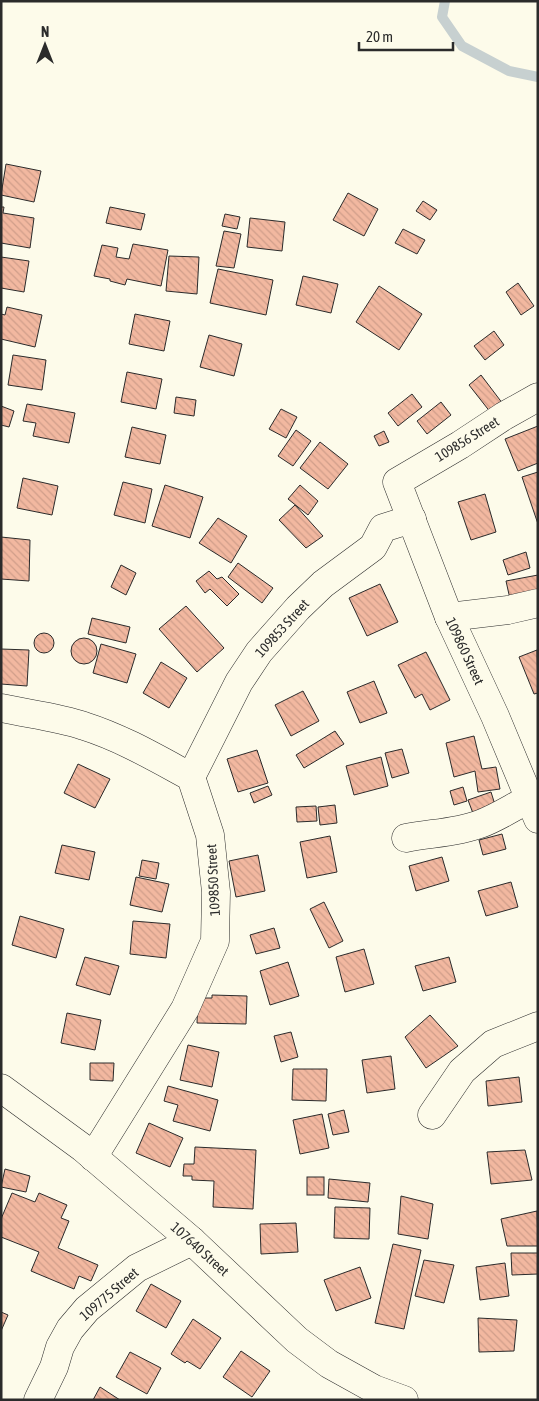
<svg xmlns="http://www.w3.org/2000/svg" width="539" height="1401" font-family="'Asap Condensed',sans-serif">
  <defs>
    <pattern id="building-back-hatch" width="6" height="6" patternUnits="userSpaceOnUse" patternTransform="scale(1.25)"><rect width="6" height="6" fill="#f2b8a0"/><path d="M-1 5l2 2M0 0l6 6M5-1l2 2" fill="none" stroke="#d09e8a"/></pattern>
  </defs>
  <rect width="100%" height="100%" fill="#fdfbea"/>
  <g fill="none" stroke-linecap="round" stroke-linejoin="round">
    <!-- stream -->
    <polyline stroke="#c7d0d0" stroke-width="10" points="445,1 442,17 462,46 509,71 538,77"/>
  </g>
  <!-- building -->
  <g fill="url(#building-back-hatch)" stroke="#2b2b2b">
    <polygon points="6,164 41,171 34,202 1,195"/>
    <polygon points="348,193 378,209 364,236 333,220"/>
    <polygon points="423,201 437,210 430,220 416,211"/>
    <polygon points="1,207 4,207 3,213 34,218 30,248 1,243"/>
    <polygon points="110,207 145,214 141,230 106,223"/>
    <polygon points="225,214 240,217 237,229 222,226"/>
    <polygon points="250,218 285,222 282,251 247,247"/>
    <polygon points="403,229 425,240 417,254 395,243"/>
    <polygon points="224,231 241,234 234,268 216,266"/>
    <polygon points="133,244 168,250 161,286 127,279 125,285 110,281 110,279 94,276 102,245 118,248 116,257 129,259"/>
    <polygon points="169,256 199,257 197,294 166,291"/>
    <polygon points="1,257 29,261 24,292 1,288"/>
    <polygon points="218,269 273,280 266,315 210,303"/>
    <polygon points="303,276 338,284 331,313 296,305"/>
    <polygon points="518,283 534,306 521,315 506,292"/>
    <polygon points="379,286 422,314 399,350 356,322"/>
    <polygon points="7,307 42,315 35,347 1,339 1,314 5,315"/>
    <polygon points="135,314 170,321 164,351 129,344"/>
    <polygon points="494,331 504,345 485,360 474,346"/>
    <polygon points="209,335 242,344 234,376 200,367"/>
    <polygon points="13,355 46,360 42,390 8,385"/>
    <polygon points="127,372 162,379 156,409 121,402"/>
    <polygon points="481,375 503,404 491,413 469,385"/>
    <polygon points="412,394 422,407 398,426 388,413"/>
    <polygon points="176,397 196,400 194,416 174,413"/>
    <polygon points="441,402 451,415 427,434 417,421"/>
    <polygon points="27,404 75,413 69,443 33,436 36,423 23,421"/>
    <polygon points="1,406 14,411 9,427 1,425"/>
    <polygon points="281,409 297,417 286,438 269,429"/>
    <polygon points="538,426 538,463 518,471 505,439"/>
    <polygon points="132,427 166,435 160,464 125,457"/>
    <polygon points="296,430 311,441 293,466 278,456"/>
    <polygon points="384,431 389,442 379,446 374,436"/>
    <polygon points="320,442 348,464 328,489 300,468"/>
    <polygon points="538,472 538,524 522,477"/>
    <polygon points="23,478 58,486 52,515 17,508"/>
    <polygon points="123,482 152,489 145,523 114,515"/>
    <polygon points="165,485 203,497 190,538 152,526"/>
    <polygon points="300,485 318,501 308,515 288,499"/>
    <polygon points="485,494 496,532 471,540 458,502"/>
    <polygon points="295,505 323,536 306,548 279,520"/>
    <polygon points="218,518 247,536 231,563 199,543"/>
    <polygon points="1,537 30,540 29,581 1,579"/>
    <polygon points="526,552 530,568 508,575 503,560"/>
    <polygon points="238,563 273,588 262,603 228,577"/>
    <polygon points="121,565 136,573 126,595 111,587"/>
    <polygon points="209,571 217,579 222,577 239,594 227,606 210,589 205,593 196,581"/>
    <polygon points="538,575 538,593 510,599 506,581"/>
    <polygon points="380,584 398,622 367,636 349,598"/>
    <polygon points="186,606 224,648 197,672 159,629"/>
    <polygon points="92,618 130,627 126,643 88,634"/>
    <circle cx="44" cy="643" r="10"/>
    <circle cx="84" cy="651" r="13"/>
    <polygon points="101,644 136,654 127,683 93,673"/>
    <polygon points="1,649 29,650 27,686 1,684"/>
    <polygon points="537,650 538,693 534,694 519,657"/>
    <polygon points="426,652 450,700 430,710 422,694 415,698 398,665"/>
    <polygon points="161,662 187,678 169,708 143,693"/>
    <polygon points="374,681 387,713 360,723 347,692"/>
    <polygon points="303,691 319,721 291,736 275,705"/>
    <polygon points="335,731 344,744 304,768 296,755"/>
    <polygon points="474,736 482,769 496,767 500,789 478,792 475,771 454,777 446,743"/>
    <polygon points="402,749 409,773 392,778 385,753"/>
    <polygon points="257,750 268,783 238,792 227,759"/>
    <polygon points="381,757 388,786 354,795 346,766"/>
    <polygon points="78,764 110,779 95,808 64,793"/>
    <polygon points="268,786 272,795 254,803 250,793"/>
    <polygon points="463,787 467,801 454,805 450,791"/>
    <polygon points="491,792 496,808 474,816 468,800"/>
    <polygon points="335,805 337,823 320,825 318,807"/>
    <polygon points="316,806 317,821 297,822 296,807"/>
    <polygon points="502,834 506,849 483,855 479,840"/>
    <polygon points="330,836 337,872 307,878 300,842"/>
    <polygon points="62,845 95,852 89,880 55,873"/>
    <polygon points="258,855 265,891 236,897 229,861"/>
    <polygon points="442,857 449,881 416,891 409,866"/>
    <polygon points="142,860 159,863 156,879 139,876"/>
    <polygon points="136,877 169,884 162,912 130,905"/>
    <polygon points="511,882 518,907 486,916 478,891"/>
    <polygon points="324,902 343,941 329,948 310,909"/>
    <polygon points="20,916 64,929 56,958 12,945"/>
    <polygon points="133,921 170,924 166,958 130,954"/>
    <polygon points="274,928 280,948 256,954 250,935"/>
    <polygon points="364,949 374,984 345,992 336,957"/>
    <polygon points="85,957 119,966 110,995 76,985"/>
    <polygon points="449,957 456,982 423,991 415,966"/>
    <polygon points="288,962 299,996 270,1005 260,971"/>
    <polygon points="212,995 247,996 246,1024 197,1023 198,998 212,998"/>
    <polygon points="67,1013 101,1020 95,1050 61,1043"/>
    <polygon points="430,1015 458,1046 426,1068 405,1037"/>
    <polygon points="291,1032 298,1057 281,1062 274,1036"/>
    <polygon points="188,1045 219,1052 212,1087 180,1080"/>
    <polygon points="391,1056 395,1089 367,1093 362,1060"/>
    <polygon points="90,1063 114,1063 113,1081 90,1080"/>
    <polygon points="293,1069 327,1069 326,1101 292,1100"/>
    <polygon points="519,1077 522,1102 488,1106 486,1081"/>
    <polygon points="168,1086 218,1100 210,1131 173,1121 178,1105 164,1101"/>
    <polygon points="344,1110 349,1132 333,1135 328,1114"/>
    <polygon points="322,1114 329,1148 300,1154 293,1120"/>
    <polygon points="149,1123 183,1138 170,1167 136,1153"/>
    <polygon points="195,1147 256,1150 253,1209 213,1207 214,1181 192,1180 192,1176 183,1176 184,1164 194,1164"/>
    <polygon points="525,1150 532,1180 491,1184 487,1152"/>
    <polygon points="5,1169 30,1176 26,1192 1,1187"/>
    <rect x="307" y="1177" width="17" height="18"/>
    <polygon points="329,1179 370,1183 368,1202 328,1198"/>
    <polygon points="12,1193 35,1202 39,1193 67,1205 61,1218 69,1221 58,1248 98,1265 91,1281 79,1276 74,1289 31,1271 39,1252 1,1237 1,1219"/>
    <polygon points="401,1196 433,1204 428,1239 398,1234"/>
    <polygon points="335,1207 370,1208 369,1239 334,1238"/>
    <polygon points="537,1211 538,1246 507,1246 501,1219"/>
    <polygon points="296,1223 298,1252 261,1254 260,1224"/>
    <polygon points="393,1244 421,1250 404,1329 375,1323"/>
    <polygon points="511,1253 538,1253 538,1274 512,1275"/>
    <polygon points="424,1260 454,1265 444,1303 415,1296"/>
    <polygon points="505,1263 509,1296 480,1300 476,1267"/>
    <polygon points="360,1267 371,1298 336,1311 324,1280"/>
    <polygon points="151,1284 181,1301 166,1328 136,1311"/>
    <polygon points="1,1312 8,1315 1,1331"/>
    <polygon points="478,1318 517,1320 514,1351 479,1352"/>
    <polygon points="193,1319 221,1338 200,1369 187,1361 185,1363 171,1354"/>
    <polygon points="241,1351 270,1371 252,1397 223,1377"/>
    <polygon points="130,1352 161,1368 147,1394 116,1377"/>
    <polygon points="100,1387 120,1400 93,1400"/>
  </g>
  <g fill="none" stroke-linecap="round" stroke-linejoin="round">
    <defs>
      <g id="minor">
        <polyline points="538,397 504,416 460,445 397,482 449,617 495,716 538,819"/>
        <polyline points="449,617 508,610 538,603"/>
        <path d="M 1,708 C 28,714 58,717 84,726 C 122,738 156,758 191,777 L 210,835 L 216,892 L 215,941 L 185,1009 L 93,1157"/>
        <polyline points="191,777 239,682 259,652 298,608 323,584 373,547 383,528 412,519"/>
        <path d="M 406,838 C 431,833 456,833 480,824 C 497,818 513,807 529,799"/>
        <polyline points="1,1088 83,1148 192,1241 297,1340 329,1364 374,1389 404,1400"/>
        <polyline points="432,1115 462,1071 493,1044 538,1026"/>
        <polyline points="38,1400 54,1367 60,1347 70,1329 87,1309 137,1268 192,1241"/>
      </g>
    </defs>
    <!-- minor casing -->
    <use href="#minor" stroke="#2b2b2b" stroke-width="29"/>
    <!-- minor -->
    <use href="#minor" stroke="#fdfbea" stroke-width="28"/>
  </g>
  <g text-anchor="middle" stroke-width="4" stroke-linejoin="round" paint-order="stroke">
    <!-- street labels -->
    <g font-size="14" fill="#2b2b2b" stroke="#fdfbea">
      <text transform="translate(467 439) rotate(-32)" y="5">109856 Street</text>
      <text transform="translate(282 628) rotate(-48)" y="5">109853 Street</text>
      <text transform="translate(465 651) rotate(65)" y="5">109860 Street</text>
      <text transform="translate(213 880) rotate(-93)" y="5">109850 Street</text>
      <text transform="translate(200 1249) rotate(42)" y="5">107640 Street</text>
      <text transform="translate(109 1294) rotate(-41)" y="5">109775 Street</text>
    </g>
  </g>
  <!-- border -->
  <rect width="539" height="1401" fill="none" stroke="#2b2b2b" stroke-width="5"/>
  <!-- north arrow -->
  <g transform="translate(45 45)" stroke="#fdfbea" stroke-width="4" paint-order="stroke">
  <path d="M0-4L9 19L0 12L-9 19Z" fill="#2b2b2b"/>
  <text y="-8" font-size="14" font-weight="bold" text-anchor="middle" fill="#2b2b2b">N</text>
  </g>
  <!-- scale -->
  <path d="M359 42v8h94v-8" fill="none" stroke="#2b2b2b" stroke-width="2.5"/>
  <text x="366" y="42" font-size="15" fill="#2b2b2b" stroke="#fdfbea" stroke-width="4" paint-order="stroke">20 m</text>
</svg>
